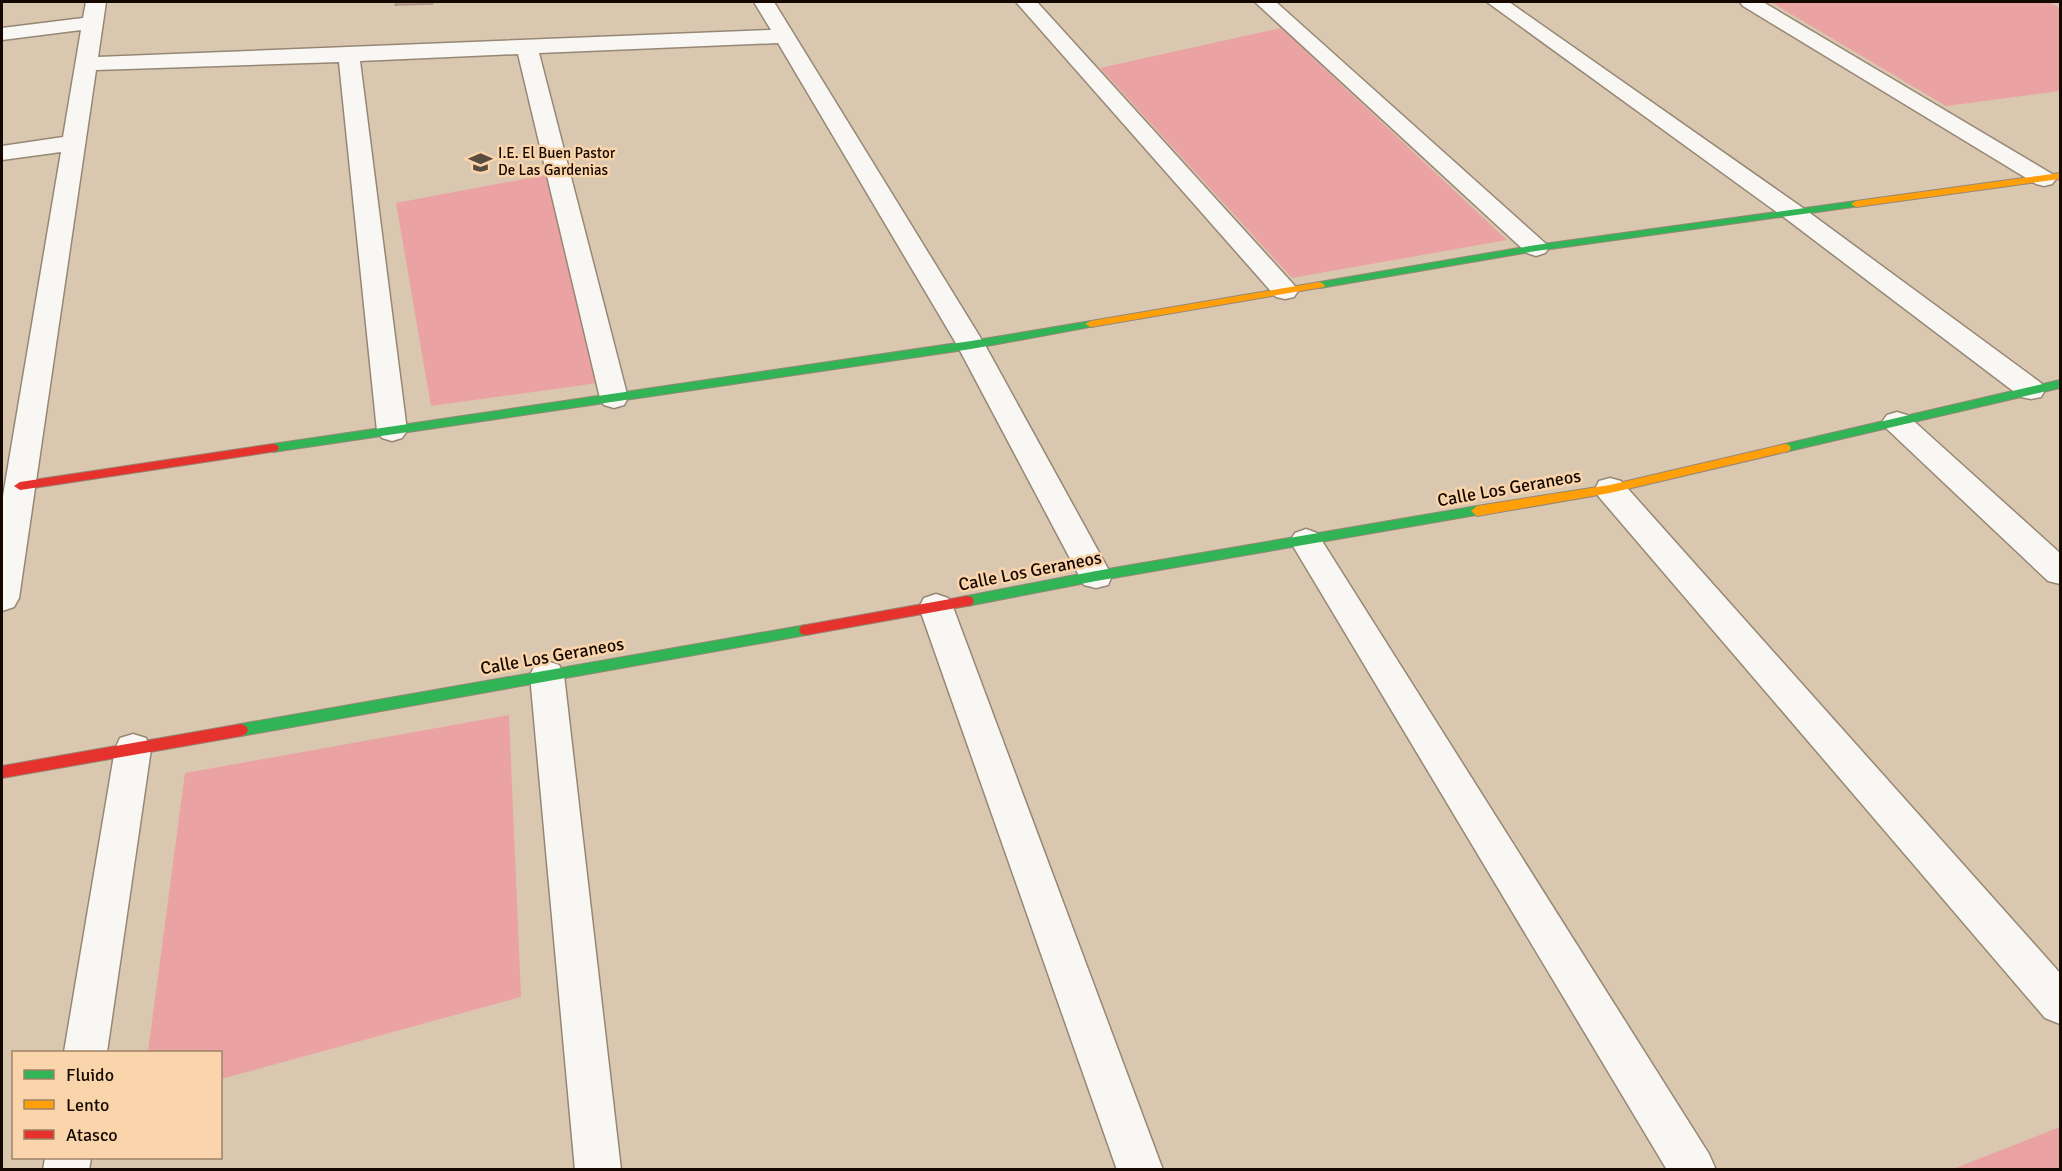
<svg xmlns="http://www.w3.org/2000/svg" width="2062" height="1171" font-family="Signika,sans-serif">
  <rect width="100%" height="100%" fill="#dac7b0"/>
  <!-- green -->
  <g fill="#eaa3a2">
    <polygon points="1771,2 2048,2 2060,8 2060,91 1946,106"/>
    <polygon points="1281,28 1507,240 1292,278 1100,68"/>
    <polygon points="545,175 605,382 431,406 396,203"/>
    <polygon points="509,715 521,997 221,1079 220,1052 148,1052 185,773"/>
    <polygon points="2060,1127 2060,1169 1953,1169"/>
  </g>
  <!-- building -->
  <polygon fill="#ccae96" stroke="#a89787" stroke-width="1.5" points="397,2 434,2 432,4 395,5"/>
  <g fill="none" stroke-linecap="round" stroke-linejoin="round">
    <defs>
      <g id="street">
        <polygon points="86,2 106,2 98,57 771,30 754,2 774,2 985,345 1112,576 1108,585 1096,588 1084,585 957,345 778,43 539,53 628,398 624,405 614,408 604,405 600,398 518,54 360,61 407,431 402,438 392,441 382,438 377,431 339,62 96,70 19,598 14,607 2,611 2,502 61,152 2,160 2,146 63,137 81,30 2,40 2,28 83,18"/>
        <polygon points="1016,2 1037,2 1294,285 1298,291 1294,297 1285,299 1276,297"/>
        <polygon points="1255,2 1276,2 1545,243 1549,248 1545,253 1536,256 1527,253"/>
        <polygon points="1487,2 1509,2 1803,208 2041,383 2045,390 2041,397 2031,399 2021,397 1785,218"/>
        <polygon points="1740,2 1763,2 2052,174 2056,179 2052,184 2044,186 2036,184 1743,6"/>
        <polygon points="1897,412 1907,415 2060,553 2060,584 2048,581 1887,429 1882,422 1887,415"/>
        <polygon points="1610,478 1621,481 2060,973 2060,1024 2045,1018 1599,497 1595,489 1599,481"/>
        <polygon points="1306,529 1317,533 1709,1154 1716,1170 1667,1170 1290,541 1295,533"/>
        <polygon points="936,594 948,598 953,607 1163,1170 1117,1170 919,607 924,598"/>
        <polygon points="547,661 559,665 564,675 621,1170 575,1170 530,675 535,665"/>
        <polygon points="133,734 146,738 151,749 107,1052 64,1052 115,749 120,738"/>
        <polygon points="45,1158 91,1158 89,1170 43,1170"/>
      </g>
      <g id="fast">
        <polygon points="1856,201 1861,204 1860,206 1536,251 1320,288 1315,285 1320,282 1536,245"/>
        <polygon points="1091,321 1095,322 1095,326 971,349 273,452 267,448 273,444 971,341"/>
        <polygon points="2060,380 2060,388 1785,452 1779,448 1785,444"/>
        <polygon points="1477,506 1483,511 1482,514 1096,581 967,606 962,605 960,601 962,597 967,596 1096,571"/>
        <polygon points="806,625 811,626 813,630 811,634 806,635 241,736 236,734 234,730 236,726 241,724"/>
      </g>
      <g id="slow">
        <polygon points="2060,173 2060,179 1856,207 1851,204 1856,201"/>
        <polygon points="1320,282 1325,285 1324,287 1091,327 1085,324 1091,321"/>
        <polygon points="1785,444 1789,445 1791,448 1789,451 1610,493 1477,516 1471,511 1477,506 1610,485"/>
      </g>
      <g id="jam">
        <polygon points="273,444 277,445 279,448 277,451 20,490 14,486 20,482"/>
        <polygon points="967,596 972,597 974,601 972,605 967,606 806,635 801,634 799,630 801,626 806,625"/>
        <polygon points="241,724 246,726 248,730 246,734 241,736 2,778 2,766"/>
      </g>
    </defs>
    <!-- street casing -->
    <use href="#street" stroke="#968775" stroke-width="3"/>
    <!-- fast casing -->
    <use href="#fast" stroke="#968775" stroke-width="2"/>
    <!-- slow casing -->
    <use href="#slow" stroke="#968775" stroke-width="2"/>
    <!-- jam casing -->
    <use href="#jam" stroke="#968775" stroke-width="2"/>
    <!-- street -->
    <use href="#street" fill="#f9f7f3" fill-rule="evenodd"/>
    <!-- fast -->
    <use href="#fast" fill="#30b455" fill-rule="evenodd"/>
    <!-- slow -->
    <use href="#slow" fill="#ff9f0a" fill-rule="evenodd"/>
    <!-- jam -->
    <use href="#jam" fill="#e5322d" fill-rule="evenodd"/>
  </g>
  <!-- icons -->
  <defs>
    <symbol id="school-bare" viewBox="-9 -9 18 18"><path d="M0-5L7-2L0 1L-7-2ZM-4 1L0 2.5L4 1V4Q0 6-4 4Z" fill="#594b3e" stroke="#fad5ab" stroke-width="2.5" paint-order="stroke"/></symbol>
  </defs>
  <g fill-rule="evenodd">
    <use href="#school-bare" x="464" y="146" width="33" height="33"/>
  </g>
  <g text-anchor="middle" stroke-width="5" stroke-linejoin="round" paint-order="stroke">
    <!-- far-poi labels -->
    <g font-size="15" fill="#140800" stroke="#fad5ab" text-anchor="start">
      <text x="498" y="158">I.E. El Buen Pastor<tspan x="498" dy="17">De Las Gardenias</tspan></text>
    </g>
    <!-- street labels -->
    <g font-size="18" fill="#140800" stroke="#fad5ab">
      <text transform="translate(1509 488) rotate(-10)" y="6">Calle Los Geraneos</text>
      <text transform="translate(1030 571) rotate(-11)" y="6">Calle Los Geraneos</text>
      <text transform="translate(552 656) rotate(-10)" y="6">Calle Los Geraneos</text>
    </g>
  </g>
  <!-- border -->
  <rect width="2062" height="1171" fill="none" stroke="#140800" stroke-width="6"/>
  <!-- legend -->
  <rect x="12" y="1051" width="210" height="108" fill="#fad5ab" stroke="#9e8367" stroke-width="1.5"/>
  <rect x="24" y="1070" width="30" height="9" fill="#30b455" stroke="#9e8367" stroke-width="1.5"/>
  <text x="66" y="1081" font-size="18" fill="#140800">Fluido</text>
  <rect x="24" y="1100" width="30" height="9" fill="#ff9f0a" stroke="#9e8367" stroke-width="1.5"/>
  <text x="66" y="1111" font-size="18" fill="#140800">Lento</text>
  <rect x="24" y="1130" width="30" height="9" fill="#e5322d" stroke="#9e8367" stroke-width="1.5"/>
  <text x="66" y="1141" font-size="18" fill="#140800">Atasco</text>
</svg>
